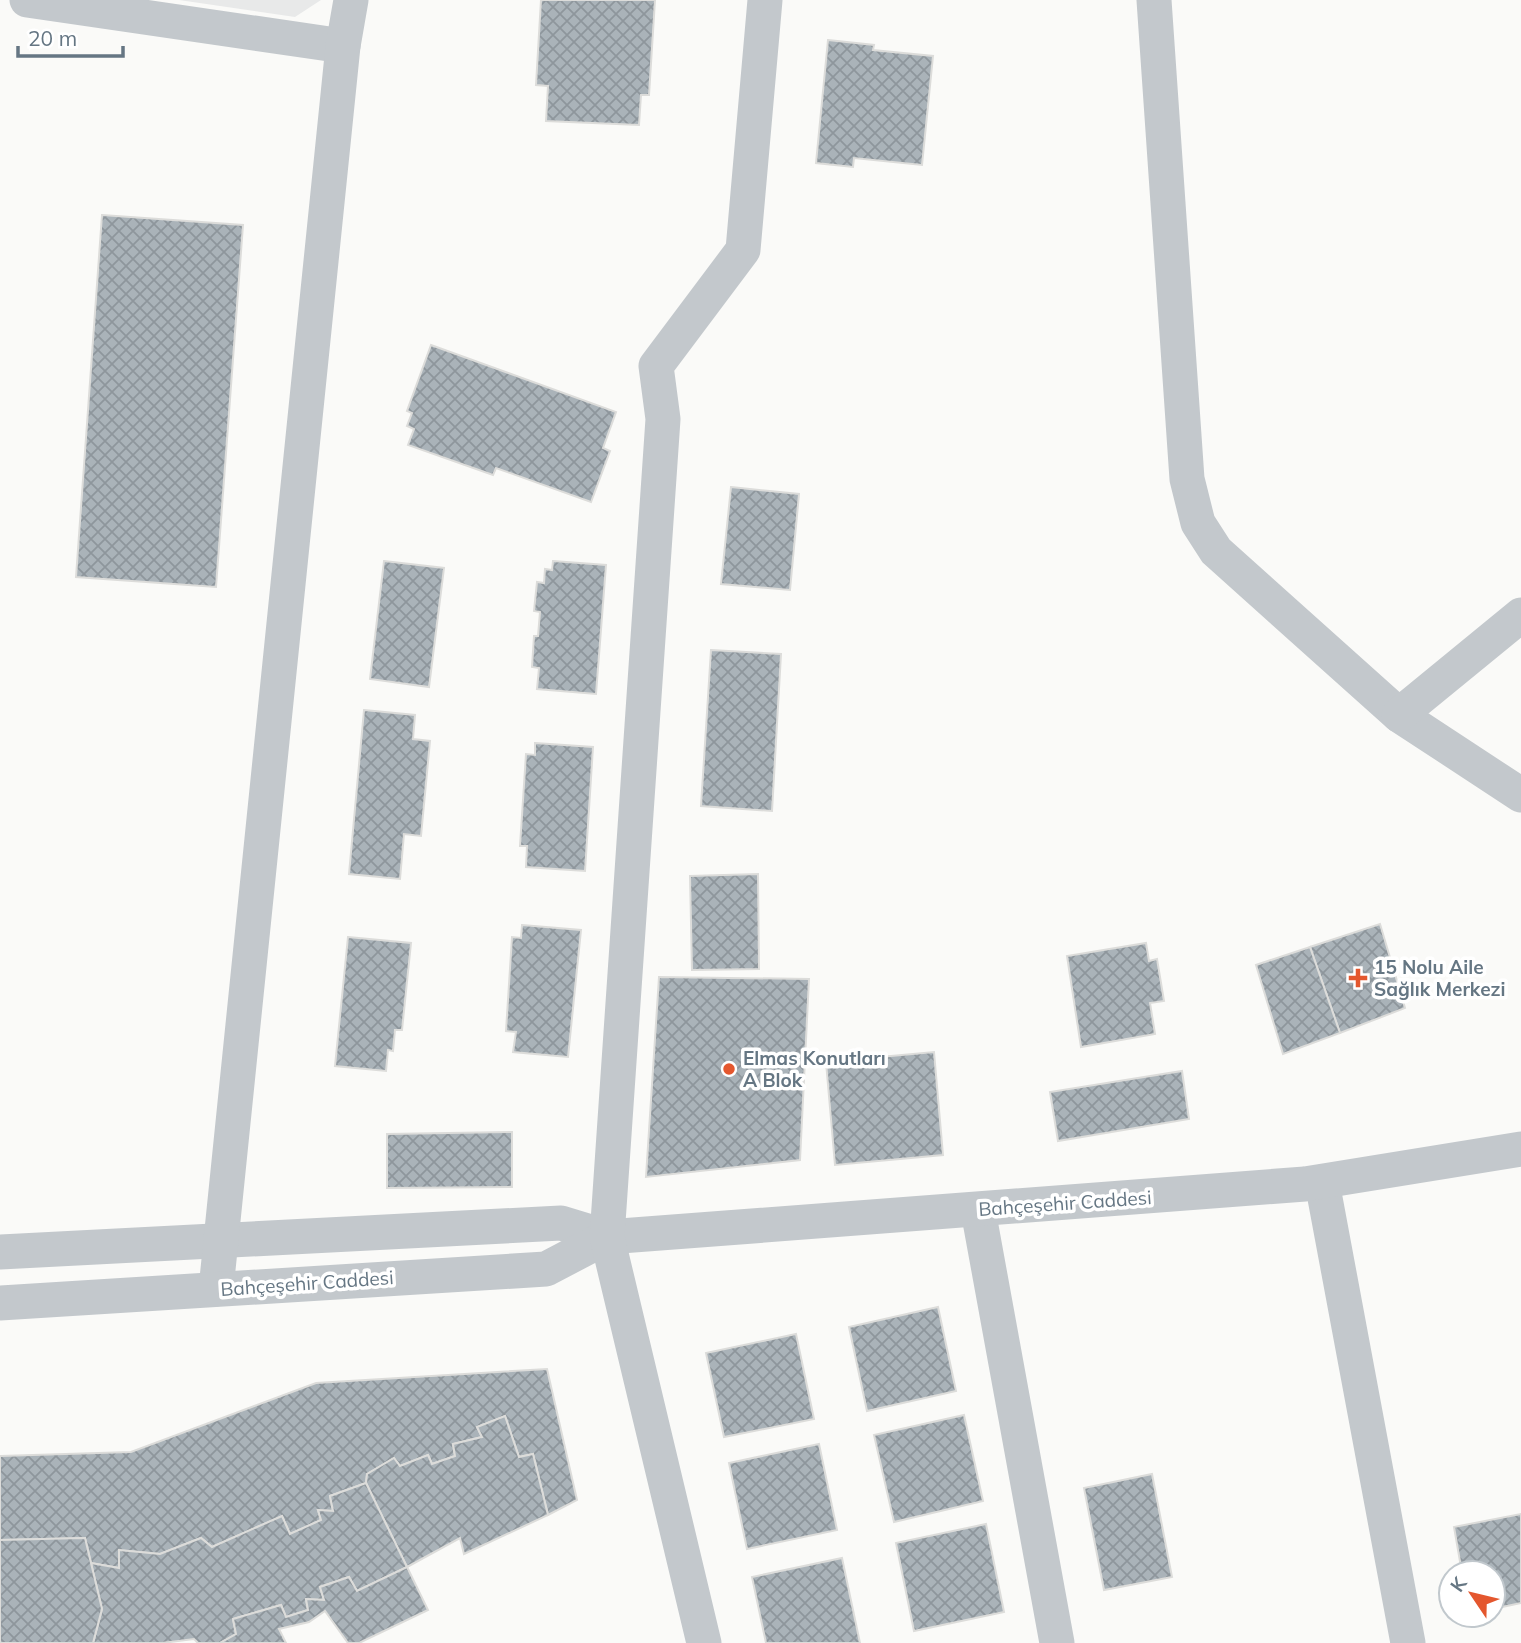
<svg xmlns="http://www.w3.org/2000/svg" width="1521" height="1643" font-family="Mulish,sans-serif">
  <defs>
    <pattern id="building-cross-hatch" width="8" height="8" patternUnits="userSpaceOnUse" patternTransform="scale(1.75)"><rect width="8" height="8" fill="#aab3b9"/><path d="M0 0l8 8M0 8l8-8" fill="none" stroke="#8e969c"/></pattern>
  </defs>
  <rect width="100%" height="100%" fill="#fafaf8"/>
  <!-- built -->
  <polygon fill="#e8e9e9" points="179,0 321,0 295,17"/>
  <!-- building -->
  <g fill="url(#building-cross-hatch)" stroke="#dcdcda" stroke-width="2">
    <polygon points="541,0 655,0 649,95 641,95 639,125 546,121 548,86 536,85"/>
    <polygon points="828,40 874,45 873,50 933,56 922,165 854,158 853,167 816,163"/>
    <polygon points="102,215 243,225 216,587 76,577"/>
    <polygon points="431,345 616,412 603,448 610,451 591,502 496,468 493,475 408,445 414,429 407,426 412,413 407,411"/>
    <polygon points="731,487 799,494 790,590 721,584"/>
    <polygon points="384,561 444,568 429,687 370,679"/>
    <polygon points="553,561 606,565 596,694 537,689 539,668 532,667 534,636 538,636 540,612 534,611 537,582 544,583 545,569 552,570"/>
    <polygon points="711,650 781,654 772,811 701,806"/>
    <polygon points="364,710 415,715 413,739 430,741 421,836 404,834 400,879 349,874"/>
    <polygon points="535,743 593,747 585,871 526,867 527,846 520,846 526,754 535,755"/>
    <polygon points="758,874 759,969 692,970 690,876"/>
    <polygon points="1380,924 1405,1008 1340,1033 1310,947"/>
    <polygon points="522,925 581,930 568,1057 513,1052 516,1032 506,1031 512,937 521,938"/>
    <polygon points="348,937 411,943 402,1030 395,1030 393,1051 388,1050 386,1071 335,1066"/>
    <polygon points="1146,943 1149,961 1157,959 1164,1001 1150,1003 1155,1034 1081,1047 1067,956"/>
    <polygon points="1310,947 1340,1033 1283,1054 1256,965"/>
    <polygon points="659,977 809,979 800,1160 646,1177"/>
    <polygon points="934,1052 943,1155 835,1165 826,1062"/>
    <polygon points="1182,1071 1189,1119 1058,1141 1050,1092"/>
    <polygon points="512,1132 512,1187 387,1188 387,1134"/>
    <polygon points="938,1307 956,1391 867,1411 849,1327"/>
    <polygon points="796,1334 814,1419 724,1437 706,1353"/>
    <polygon points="547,1369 577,1500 548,1515 533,1454 519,1457 505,1416 477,1427 482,1437 453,1444 455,1456 432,1464 428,1455 400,1466 394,1458 367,1474 366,1483 330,1496 333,1511 318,1510 321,1520 290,1534 282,1516 212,1547 201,1538 160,1554 119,1550 119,1568 91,1563 85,1538 0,1540 0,1456 131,1452 316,1383"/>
    <polygon points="964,1415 983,1501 894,1522 874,1435"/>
    <polygon points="505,1416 519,1457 533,1454 548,1515 464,1554 460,1538 407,1567 366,1483 367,1474 394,1458 400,1466 428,1455 432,1464 455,1456 453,1444 482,1437 477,1427"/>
    <polygon points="819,1444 837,1530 747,1549 729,1463"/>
    <polygon points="1152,1474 1172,1577 1104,1590 1084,1488"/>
    <polygon points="366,1483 407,1567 357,1591 349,1577 320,1587 324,1600 306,1599 308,1610 286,1617 281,1605 233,1619 236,1634 220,1643 198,1643 194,1639 162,1643 93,1643 102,1609 91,1563 119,1568 119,1550 160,1554 201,1538 212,1547 282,1516 290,1534 321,1520 318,1510 333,1511 330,1496"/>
    <polygon points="1521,1514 1521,1603 1493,1609 1493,1573 1462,1573 1454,1527"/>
    <polygon points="986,1524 1004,1612 914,1631 896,1543"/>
    <polygon points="85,1538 102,1609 93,1643 0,1643 0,1540"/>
    <polygon points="842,1558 860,1643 766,1643 752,1577"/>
    <polygon points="407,1567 428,1610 359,1643 348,1643 325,1611 309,1622 279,1629 286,1643 220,1643 236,1634 233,1619 281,1605 286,1617 308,1610 306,1599 324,1600 320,1587 349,1577 357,1591"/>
  </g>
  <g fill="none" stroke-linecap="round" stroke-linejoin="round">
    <!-- minor -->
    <g stroke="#c3c8cc" stroke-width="35">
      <polyline points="27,0 343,46"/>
      <polyline points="1154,0 1187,479 1198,523 1216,551 1399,715 1521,795"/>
      <polyline points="1399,715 1521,615"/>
      <polyline points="1322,1182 1408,1643"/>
      <polyline points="978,1210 1057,1643"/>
      <polyline points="0,1252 561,1223 607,1237 1305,1184 1521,1149"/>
      <polyline points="216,1289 343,46 351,0"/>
      <polyline points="0,1303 546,1269 607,1237"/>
      <polyline points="704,1643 607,1237 663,419 656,366 743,250 765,0"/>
    </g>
  </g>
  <!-- markers -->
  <g fill="#e4572e" stroke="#fff" stroke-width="2.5">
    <path d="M1354.5 967.5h7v7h7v7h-7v7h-7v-7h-7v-7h7z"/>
    <circle cx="729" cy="1069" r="7"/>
  </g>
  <g text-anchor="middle" stroke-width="7" stroke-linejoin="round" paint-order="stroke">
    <!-- poi labels -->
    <g font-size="19" font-weight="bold" fill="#657683" stroke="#fff" text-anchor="start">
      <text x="1374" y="974">15 Nolu Aile<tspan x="1374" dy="22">Sağlık Merkezi</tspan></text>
      <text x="743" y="1065">Elmas Konutları<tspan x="743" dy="22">A Blok</tspan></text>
    </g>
    <!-- street labels -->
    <g font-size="19" fill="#657683" stroke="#fff">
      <text transform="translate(1065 1203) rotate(-4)" y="7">Bahçeşehir Caddesi</text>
      <text transform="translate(307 1283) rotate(-4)" y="7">Bahçeşehir Caddesi</text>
    </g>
  </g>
  <!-- north arrow -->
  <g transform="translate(1472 1594) rotate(305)"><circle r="33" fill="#ffffff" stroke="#c1c8cd" stroke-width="2"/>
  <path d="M0-5L12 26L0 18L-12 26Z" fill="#e4572e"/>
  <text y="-10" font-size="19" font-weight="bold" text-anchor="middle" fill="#657683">K</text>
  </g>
  <!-- scale -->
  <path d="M18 46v10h105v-10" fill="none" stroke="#657683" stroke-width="3.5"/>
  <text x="28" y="46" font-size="21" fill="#657683" stroke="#ffffff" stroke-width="5" paint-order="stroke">20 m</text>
</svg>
